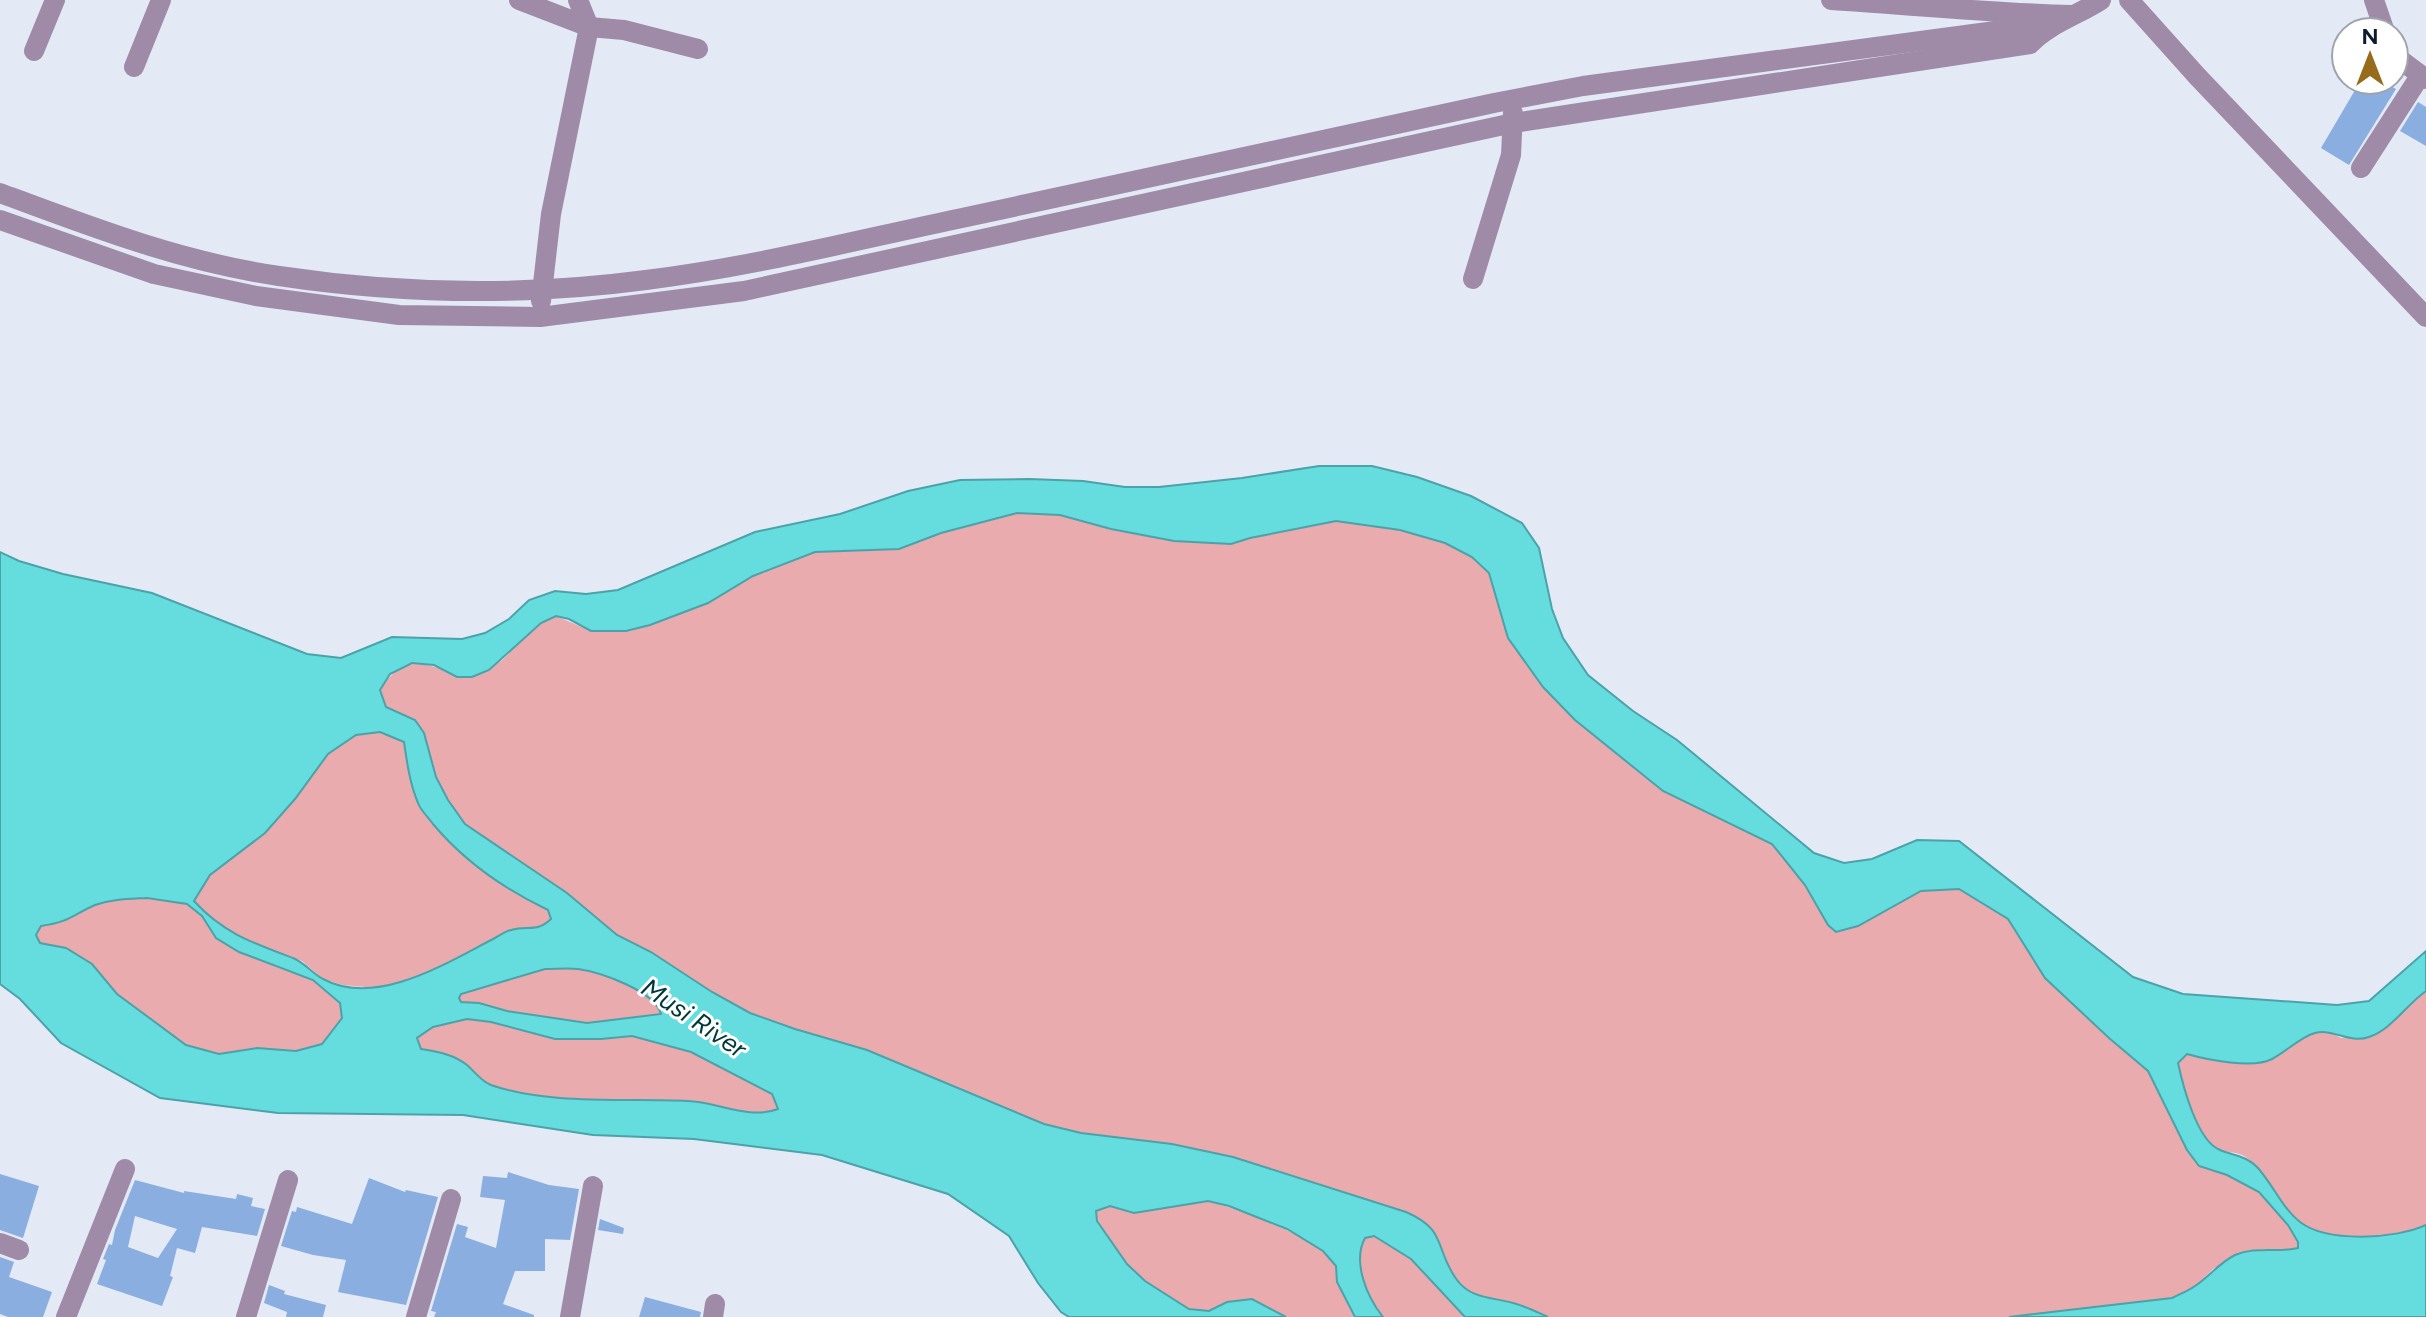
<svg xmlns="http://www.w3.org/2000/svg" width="2426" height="1317" font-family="Figtree,sans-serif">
  <rect width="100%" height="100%" fill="#e3eaf5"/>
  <!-- green -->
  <g fill="#e9abad">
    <path d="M 1017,513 L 1060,515 L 1111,529 L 1174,541 L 1231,544 L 1250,538 L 1336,521 L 1400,530 L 1445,543 L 1472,557 L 1489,573 L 1498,600 L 1543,687 L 1575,720 L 1663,791 L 1772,844 L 1805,885 L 1828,925 L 1858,926 L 1921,891 L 1959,888 L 2008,919 L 2045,978 L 2109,1038 L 2148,1071 L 2187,1150 L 2199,1166 L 2227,1175 L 2259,1192 L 2288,1225 L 2298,1242 L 2298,1248 L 2287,1250 L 2262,1249 L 2213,1269 L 2196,1286 L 2172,1298 L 2009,1317 L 1548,1317 C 1537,1312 1525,1306 1513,1303 C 1492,1297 1471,1299 1457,1280 C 1434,1249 1448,1230 1406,1212 L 1233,1157 L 1172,1144 L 1081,1133 L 1044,1124 L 867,1050 L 794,1029 L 750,1013 L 712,992 L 651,952 L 617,935 L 567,893 L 465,824 L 448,800 L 436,777 L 424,733 L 415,720 L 386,707 L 380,690 C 402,655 424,660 458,677 L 501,661 L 541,623 L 556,616 L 591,631 L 626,631 L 708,603 L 753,576 L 815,552 L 899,549 L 941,533 Z"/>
    <polygon points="380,732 404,742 408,769 528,900 548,910 551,919 542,927 511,930 436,969 388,988 365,987 343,985 323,979 302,961 256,944 216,924 193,901 210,875 265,833 295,799 328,754 356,735"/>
    <path d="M 147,898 L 187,904 L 202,916 L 216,938 L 276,967 L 313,980 L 340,1003 L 342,1018 L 322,1044 L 295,1051 L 257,1048 L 219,1054 L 187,1045 L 117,994 L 92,964 L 66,948 L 40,943 L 36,935 L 41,926 C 70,922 72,915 95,905 C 112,899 129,899 147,898 Z"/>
    <path d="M 545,969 C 556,969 568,968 578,969 C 601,973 655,991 661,1014 L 587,1023 L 507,1011 L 479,1003 L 461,1002 L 459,998 L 461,994 Z"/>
    <path d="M 2426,991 L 2426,1225 C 2397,1239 2327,1243 2300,1222 C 2282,1208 2261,1167 2244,1156 C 2235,1151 2223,1153 2215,1147 C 2194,1130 2184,1088 2178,1063 L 2186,1054 L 2232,1062 L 2312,1033 L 2329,1031 L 2341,1038 L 2385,1029 L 2410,1002 Z"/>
    <path d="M 467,1019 L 601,1039 L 632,1036 L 692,1052 L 772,1094 L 779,1109 C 749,1119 718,1102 688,1101 C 628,1098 546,1105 491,1085 C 481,1081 475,1071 467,1065 C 453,1054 438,1052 421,1049 L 416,1037 L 433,1027 Z"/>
    <path d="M 1208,1201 C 1237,1209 1321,1238 1335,1265 C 1338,1270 1336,1278 1338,1283 C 1343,1295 1350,1306 1355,1317 L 1286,1317 L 1252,1299 L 1227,1302 L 1209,1311 L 1190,1309 L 1145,1281 L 1127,1264 L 1097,1220 L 1096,1211 L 1110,1206 L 1134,1213 Z"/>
    <path d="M 1374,1236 L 1411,1259 L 1465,1317 L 1383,1317 C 1367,1297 1352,1262 1365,1238 Z"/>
  </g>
  <!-- water -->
  <path fill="#65dcde" stroke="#4ba2a9" stroke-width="2" fill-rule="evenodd" d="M 1319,466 L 1372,466 L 1417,477 L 1471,496 L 1522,523 L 1539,548 L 1552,609 L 1563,638 L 1588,675 L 1633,711 L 1677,740 L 1814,853 L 1844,863 L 1872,859 L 1917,840 L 1959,841 L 2133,977 L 2183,994 L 2337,1005 L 2369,1001 L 2426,951 L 2426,991 C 2407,1004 2391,1030 2369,1037 C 2349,1044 2333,1028 2315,1033 C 2300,1037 2286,1052 2272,1059 C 2253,1069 2208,1060 2187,1054 L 2178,1063 C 2183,1086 2197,1141 2220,1150 C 2235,1156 2247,1156 2258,1168 C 2273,1185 2283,1209 2300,1222 C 2327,1243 2397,1239 2426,1225 L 2426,1317 L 2009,1317 L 2172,1298 C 2180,1294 2188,1291 2195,1286 C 2209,1277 2219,1263 2235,1255 C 2256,1246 2277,1253 2298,1248 L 2298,1242 L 2288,1225 L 2259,1192 L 2227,1175 L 2199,1166 L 2187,1150 L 2148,1071 L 2109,1038 L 2045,978 L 2008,919 L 1959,889 L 1921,891 L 1858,926 L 1836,932 L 1828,925 L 1805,885 L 1772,844 L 1663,791 L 1575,720 L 1543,687 L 1508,638 L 1489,573 L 1472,557 L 1445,543 L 1400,530 L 1336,521 L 1250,538 L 1231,544 L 1174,541 L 1111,529 L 1060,515 L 1017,513 L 941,533 L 899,549 L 815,552 L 753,576 L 708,603 L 650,625 L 626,631 L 591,631 L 569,619 L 556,616 L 541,623 L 489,670 L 472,677 L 457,677 L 434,665 L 412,663 L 390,674 L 380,690 L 386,707 L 415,720 L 424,733 L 436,777 L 448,800 L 465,824 L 567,893 L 617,935 L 651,952 L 712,992 L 750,1013 L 795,1029 L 867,1050 L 1044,1124 L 1081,1133 L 1172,1144 L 1233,1157 L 1406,1212 C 1448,1230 1434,1249 1457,1280 C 1471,1299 1492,1297 1513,1303 C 1525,1306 1537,1312 1548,1317 L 1465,1317 L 1411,1259 L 1374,1236 L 1365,1238 C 1352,1262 1367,1297 1383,1317 L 1355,1317 L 1337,1282 L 1336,1266 L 1323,1251 L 1287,1229 L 1229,1206 L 1208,1201 L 1134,1213 L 1110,1206 L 1096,1211 L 1097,1221 L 1127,1264 L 1145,1281 L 1189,1309 L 1209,1311 L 1227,1302 L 1252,1299 L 1286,1317 L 1069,1317 L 1061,1312 L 1038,1283 L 1009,1236 L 948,1194 L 822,1155 L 694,1139 L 593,1135 L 463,1115 L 278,1113 L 160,1098 L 61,1043 L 20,999 L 0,984 L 0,552 L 19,561 L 63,574 L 152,593 L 307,654 L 341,658 L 392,637 L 462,639 L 485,633 L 509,619 L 529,600 L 555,591 L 586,594 L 618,590 L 755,532 L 840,514 L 908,491 L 960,480 L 1029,479 L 1083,481 L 1125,487 L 1159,487 L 1242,478 ZM 380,732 L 404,742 C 407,763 410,784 418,803 C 421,811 428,817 433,824 C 464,861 504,889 548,910 L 551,919 C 536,933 528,925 511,930 C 506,931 500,935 495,938 C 448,962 377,1008 323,979 C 312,973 305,963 293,958 C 253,943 223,933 194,901 L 210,875 L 265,833 L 295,799 L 328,754 L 356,735 ZM 147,898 L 187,904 L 202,916 L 216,938 L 239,952 L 313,980 L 340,1003 L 342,1018 L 322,1044 L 296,1051 L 257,1048 L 219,1054 L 186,1045 L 117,994 L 92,964 L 66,948 L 40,943 L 36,935 L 41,926 C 70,922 72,915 95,905 C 112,899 129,899 147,898 ZM 545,969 C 556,969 568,968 578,969 C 600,972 655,991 661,1014 L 587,1023 L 507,1011 L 479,1003 L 461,1002 L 459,998 L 461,994 ZM 467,1019 L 491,1022 L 555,1039 L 601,1039 L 632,1036 L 691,1052 L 772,1094 L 778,1109 C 750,1120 717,1102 688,1101 C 628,1098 547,1105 491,1085 C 481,1081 475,1072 467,1065 C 453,1054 438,1052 421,1049 L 417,1038 L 433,1027 Z"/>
  <!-- building -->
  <g fill="#8aaee0" fill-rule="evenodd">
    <polygon points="2361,80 2380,80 2396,89 2349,165 2321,148"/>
    <polygon points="2418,102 2426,107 2426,146 2400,131"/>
    <polygon points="508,1172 549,1185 579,1189 570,1240 545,1239 545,1271 515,1271 503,1304 534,1315 534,1317 434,1317 436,1312 431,1311 457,1224 468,1227 465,1237 496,1248 505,1200 480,1197 483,1176 507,1178"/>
    <polygon points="0,1174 39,1186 23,1238 0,1230"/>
    <polygon points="369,1178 405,1192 406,1190 438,1197 406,1305 338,1292 346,1260 313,1255 281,1246 292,1211 296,1212 297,1207 352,1224"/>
    <path d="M 135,1180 L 184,1193 L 184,1191 L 236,1199 L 237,1194 L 253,1198 L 251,1206 L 265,1209 L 257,1236 L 202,1227 L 195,1253 L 177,1248 L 170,1276 L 173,1277 L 162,1306 L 97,1284 L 106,1260 L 103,1259 L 109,1244 L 112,1245 L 115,1230 ZM 135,1216 L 177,1229 L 158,1258 L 128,1247 Z"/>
    <polygon points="600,1219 624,1228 623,1234 598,1230"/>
    <polygon points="0,1257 14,1262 9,1277 52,1292 43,1317 8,1317 0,1314"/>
    <polygon points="269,1285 285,1291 284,1294 326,1305 323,1317 286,1317 287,1312 264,1303"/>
    <polygon points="645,1297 701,1312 700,1317 639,1317"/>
  </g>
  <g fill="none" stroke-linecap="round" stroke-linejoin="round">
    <!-- minor -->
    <g stroke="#9f8ba7" stroke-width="20">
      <polyline points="519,0 589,27 624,30 698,49"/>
      <path d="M 1831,0 C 1911,5 1990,13 2071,15"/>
      <polyline points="2129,0 2197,76 2426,317"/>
      <polyline points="2374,0 2385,32"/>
      <polyline points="34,51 55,0"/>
      <polyline points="2394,55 2426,79"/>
      <polyline points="134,67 161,0"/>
      <polyline points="2361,168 2420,76"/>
      <path d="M 0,193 C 91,227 182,262 279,276 C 399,294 525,296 646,280 C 752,267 857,240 962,218 C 1140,181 1317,141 1494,103 L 1583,86 L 2025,27 L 2042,31"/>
      <path d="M 0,220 L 154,274 L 256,296 L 399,315 L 540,317 L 744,291 L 1513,123 L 2030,44 C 2049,24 2078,15 2101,0"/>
      <polyline points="1473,279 1511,155 1513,113"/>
      <polyline points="541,301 551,214 589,27 578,0"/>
      <polyline points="0,1243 19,1250"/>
      <polyline points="66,1317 125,1169"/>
      <polyline points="246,1317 288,1180"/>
      <polyline points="416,1317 451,1199"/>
      <polyline points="570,1317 593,1186"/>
      <polyline points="713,1317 715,1304"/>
    </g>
  </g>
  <g text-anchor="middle" stroke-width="6" stroke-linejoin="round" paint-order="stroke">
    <!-- water labels -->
    <g font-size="26" font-style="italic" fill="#00393a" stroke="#fff">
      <text transform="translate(694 1018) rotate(34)" y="9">Musi River</text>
    </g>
  </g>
  <!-- north arrow -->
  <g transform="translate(2370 56)"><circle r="38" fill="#ffffff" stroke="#9fa4ab" stroke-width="2"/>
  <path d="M0-6L14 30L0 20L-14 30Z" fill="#986b1a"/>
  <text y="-12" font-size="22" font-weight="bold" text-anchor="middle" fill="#0e1b2e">N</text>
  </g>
</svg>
